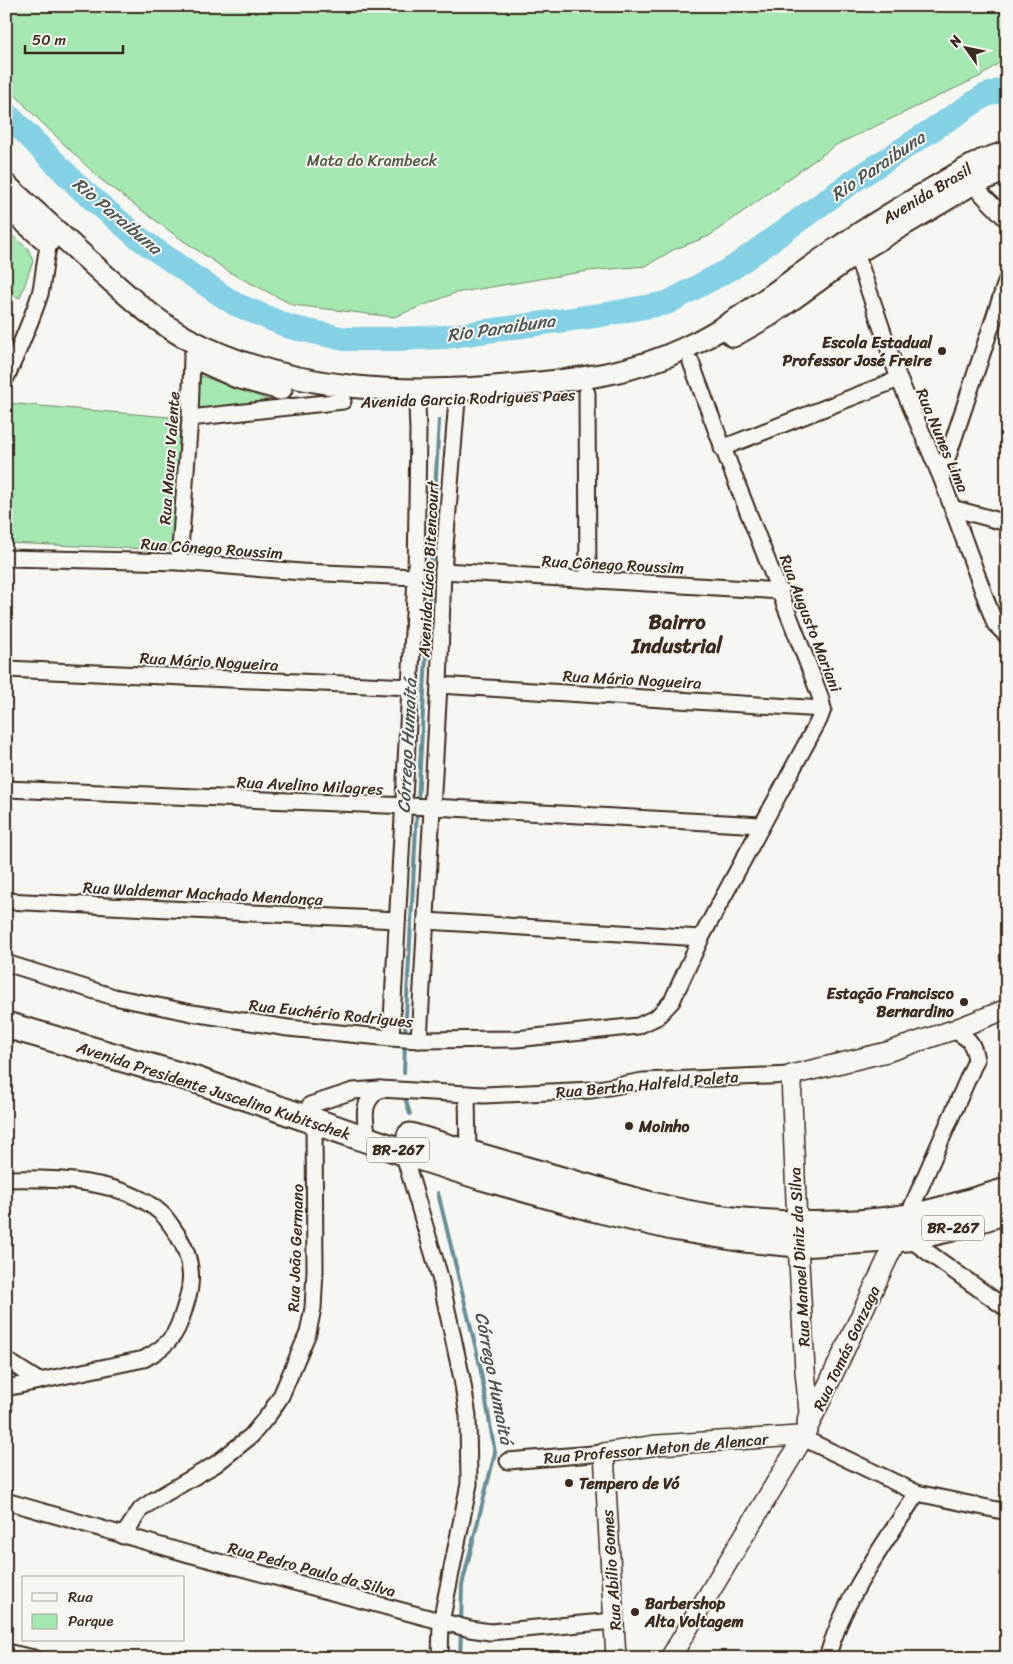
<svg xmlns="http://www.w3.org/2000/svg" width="1013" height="1664" font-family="Sriracha,sans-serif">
  <rect width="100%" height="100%" fill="#f6f6f2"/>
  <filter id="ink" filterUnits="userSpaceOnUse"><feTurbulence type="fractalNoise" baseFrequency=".02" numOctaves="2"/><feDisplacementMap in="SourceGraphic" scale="10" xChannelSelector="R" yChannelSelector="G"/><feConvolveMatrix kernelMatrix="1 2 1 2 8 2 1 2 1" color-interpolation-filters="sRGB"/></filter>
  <g filter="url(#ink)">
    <!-- green -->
    <g fill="#a5e7b0" stroke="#708867">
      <polygon points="6,6 1007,6 1007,57 981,76 836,145 709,236 673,250 646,266 588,271 455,293 394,317 293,305 231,273 175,235 100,179 31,112 6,85"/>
      <polygon points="6,230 28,249 33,261 20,298 6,292"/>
      <polygon points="201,376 275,402 193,414"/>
      <polygon points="6,403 181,418 172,550 6,543"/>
    </g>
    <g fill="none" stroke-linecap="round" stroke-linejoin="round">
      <!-- stream -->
      <g stroke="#678e95" stroke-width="4">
        <polyline points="418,802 439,420"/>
        <polyline points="405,1035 417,809"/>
        <polyline points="404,1073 405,1042"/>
        <polyline points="404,1095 410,1114"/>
        <polyline points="438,1193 479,1361 495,1453 462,1585 461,1623"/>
        <polyline points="460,1658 461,1630"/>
      </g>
      <!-- river -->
      <polyline stroke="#84d0e4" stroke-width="24" points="6,113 82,190 140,239 193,276 235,304 290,327 345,339 396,339 445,337 601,315 667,303 734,267 852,182 984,96 1007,88"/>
      <defs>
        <g id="minor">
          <polyline points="972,184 1007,220"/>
          <polyline points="856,253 899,379 941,477 995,624 1007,636"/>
          <path d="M 6,378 C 18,351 31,322 40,294 C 45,275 44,249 54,234"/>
          <polyline points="587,393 588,580"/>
          <polyline points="190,418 343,401"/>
          <polyline points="722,448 899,379"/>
          <polyline points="941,477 1007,279"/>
          <polyline points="952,508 1007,523"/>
          <polyline points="6,558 179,562 302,572 416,577"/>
          <polyline points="179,562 190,418 192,356"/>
          <polyline points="443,571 781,591"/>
          <polyline points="6,669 411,687"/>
          <polyline points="439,685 823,709"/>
          <polyline points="6,789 432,807 761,825"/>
          <polyline points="6,901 397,920"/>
          <polyline points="426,921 701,938"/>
          <path d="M 6,963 L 114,997 L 192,1013 L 288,1028 L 391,1038 L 419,1040 L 516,1039 L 638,1026 L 657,1017 L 672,1001 L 701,938 L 819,720 L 823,709 L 820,696 C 778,584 731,474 691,362"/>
          <polyline points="391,1038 416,577 418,431 417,403"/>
          <polyline points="419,1040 439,685 443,571 457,400"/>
          <polyline points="467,1094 468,1154"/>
          <polyline points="310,1105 353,1091 380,1089 484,1095 592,1090 643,1081 791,1075"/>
          <path d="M 368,1140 C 365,1117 360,1103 380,1089"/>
          <polyline points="403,1152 440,1277 462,1379 468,1416 469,1484 441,1622 440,1658"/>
          <path d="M 6,1179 C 54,1178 123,1179 161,1213 C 167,1218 172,1227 177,1234 C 190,1254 194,1277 187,1300 C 178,1331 174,1343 144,1359 L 6,1388"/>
          <path d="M 907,1218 L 976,1060 C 973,1041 968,1038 953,1030"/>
          <polyline points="908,1238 1007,1309"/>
          <polyline points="6,1360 39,1381"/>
          <polyline points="803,1438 917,1493 1007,1512"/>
          <polyline points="508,1461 604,1453"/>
          <polyline points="6,1501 189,1554 470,1629 490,1632 614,1621"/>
          <polyline points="123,1536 141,1509 154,1500 216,1464 251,1436 270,1413 281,1396 308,1333 313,1308 315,1271 314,1121"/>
          <polyline points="6,1652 34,1658"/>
          <path d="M 827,1658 C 844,1597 883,1546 917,1493"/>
        </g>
        <g id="tertiary">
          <polyline points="797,1225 791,1075 887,1052 953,1030 1007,1009"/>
          <polyline points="798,1244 805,1371 809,1412 807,1422"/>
          <polyline points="616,1658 604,1453 657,1445 798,1436 803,1438"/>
          <polyline points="670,1658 803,1438 902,1228"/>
        </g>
        <g id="secondary">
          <path d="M 6,185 C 37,213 68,242 98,269 C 127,295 155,321 188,339 C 293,394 413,396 527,384 C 584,379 633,373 685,348 C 738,323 787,283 835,250 C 876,221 921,196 964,170 L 981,161 L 1007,152"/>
          <polyline points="6,206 48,242"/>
          <polyline points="733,336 770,315 856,253 972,184 1007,170"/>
          <polyline points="204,362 237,377 281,389"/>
        </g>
        <g id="trunk">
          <polyline points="6,1025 196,1080 403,1152 482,1177 592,1208 672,1227 744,1239 798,1244 908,1238 952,1228 1007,1211"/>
          <path d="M 410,1136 C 463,1152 516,1167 569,1182 C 615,1195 662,1210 709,1217 C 775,1226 842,1228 908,1217 C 942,1212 974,1200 1007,1191"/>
        </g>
      </defs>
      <!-- minor casing -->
      <use href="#minor" stroke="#3b2a1e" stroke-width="19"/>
      <!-- tertiary casing -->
      <use href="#tertiary" stroke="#3b2a1e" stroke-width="22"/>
      <!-- secondary casing -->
      <use href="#secondary" stroke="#3b2a1e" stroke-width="25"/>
      <!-- trunk casing -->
      <use href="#trunk" stroke="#3b2a1e" stroke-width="29"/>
      <!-- minor -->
      <use href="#minor" stroke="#f6f6f2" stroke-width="15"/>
      <!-- tertiary -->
      <use href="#tertiary" stroke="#f6f6f2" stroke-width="19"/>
      <!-- secondary -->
      <use href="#secondary" stroke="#f6f6f2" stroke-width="21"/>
      <!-- trunk -->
      <use href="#trunk" stroke="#f6f6f2" stroke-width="25"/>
    </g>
  </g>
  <!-- markers -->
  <g fill="#3b2a1e" stroke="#f6f6f2" stroke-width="2">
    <circle cx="942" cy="351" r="5"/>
    <circle cx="964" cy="1002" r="5"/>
    <circle cx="629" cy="1126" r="5"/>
    <circle cx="569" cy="1483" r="5"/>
    <circle cx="635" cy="1612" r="5"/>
  </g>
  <g text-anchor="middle" stroke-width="4" stroke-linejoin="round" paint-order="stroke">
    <!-- shield labels -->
    <g fill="#f6f6f2" stroke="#73675e" stroke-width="1">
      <rect x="367" y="1137.5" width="62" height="25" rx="4"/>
      <rect x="922" y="1215.5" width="62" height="25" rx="4"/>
    </g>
    <g font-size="15" font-weight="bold" fill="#3b2a1e">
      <text x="398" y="1155">BR-267</text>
      <text x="953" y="1233">BR-267</text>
    </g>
    <!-- park labels -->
    <g font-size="16" fill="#565942" stroke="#f6f6f2">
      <text x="372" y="166">Mata do Krambeck</text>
    </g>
    <!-- street labels -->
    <g font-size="16" fill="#3b2a1e" stroke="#f6f6f2">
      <text transform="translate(927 193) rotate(-31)" y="6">Avenida Brasil</text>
      <text transform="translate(468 398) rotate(-2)" y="6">Avenida Garcia Rodrigues Paes</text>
      <text transform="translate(943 440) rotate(67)" y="6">Rua Nunes Lima</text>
      <text transform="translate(169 458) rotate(-86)" y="6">Rua Moura Valente</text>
      <text transform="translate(212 548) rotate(4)" y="6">Rua Cônego Roussim</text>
      <text transform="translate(613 564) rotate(3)" y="6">Rua Cônego Roussim</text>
      <text transform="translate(428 569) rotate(-87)" y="6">Avenida Lúcio Bitencourt</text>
      <text transform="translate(811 623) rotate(69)" y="6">Rua Augusto Mariani</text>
      <text transform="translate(209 661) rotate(3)" y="6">Rua Mário Nogueira</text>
      <text transform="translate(632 679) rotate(3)" y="6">Rua Mário Nogueira</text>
      <text transform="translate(310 785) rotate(3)" y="6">Rua Avelino Milagres</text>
      <text transform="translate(203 893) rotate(3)" y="6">Rua Waldemar Machado Mendonça</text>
      <text transform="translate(331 1013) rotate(6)" y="6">Rua Euchério Rodrigues</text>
      <text transform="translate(647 1084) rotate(-5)" y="6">Rua Bertha Halfeld Paleta</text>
      <text transform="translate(214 1090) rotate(18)" y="6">Avenida Presidente Juscelino Kubitschek</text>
      <text transform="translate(295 1248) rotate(-88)" y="6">Rua João Germano</text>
      <text transform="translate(799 1257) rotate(-93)" y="6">Rua Manoel Diniz da Silva</text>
      <text transform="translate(846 1348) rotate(-65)" y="6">Rua Tomás Gonzaga</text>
      <text transform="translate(656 1448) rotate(-5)" y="6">Rua Professor Meton de Alencar</text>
      <text transform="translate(312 1569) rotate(15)" y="6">Rua Pedro Paulo da Silva</text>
      <text transform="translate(611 1570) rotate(-94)" y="6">Rua Abílio Gomes</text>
    </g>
    <!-- poi labels -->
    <g font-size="16" font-weight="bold" fill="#3b2a1e" stroke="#f6f6f2" text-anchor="start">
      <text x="932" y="348" text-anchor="end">Escola Estadual<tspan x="932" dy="18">Professor José Freire</tspan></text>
      <text x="954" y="999" text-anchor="end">Estação Francisco<tspan x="954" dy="18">Bernardino</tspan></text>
      <text x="639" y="1132">Moinho</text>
      <text x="579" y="1489">Tempero de Vó</text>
      <text x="645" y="1609">Barbershop<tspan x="645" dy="18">Alta Voltagem</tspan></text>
    </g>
    <!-- water labels -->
    <g font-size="18" font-style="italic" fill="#4d5450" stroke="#f6f6f2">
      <text transform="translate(878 166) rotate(-34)" y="6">Rio Paraibuna</text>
      <text transform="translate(117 216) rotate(40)" y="6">Rio Paraibuna</text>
      <text transform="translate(501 328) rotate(-8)" y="6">Rio Paraibuna</text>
      <text transform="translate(407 746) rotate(-87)" y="6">Córrego Humaitá</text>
      <text transform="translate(494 1378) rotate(79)" y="6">Córrego Humaitá</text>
    </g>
    <!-- district labels -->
    <g font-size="21" font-weight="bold" fill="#3b2a1e" stroke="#f6f6f2">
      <text x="677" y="629">Bairro<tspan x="677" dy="24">Industrial</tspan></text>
    </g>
  </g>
  <!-- margin -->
  <rect width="1013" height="1664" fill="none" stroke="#f6f6f2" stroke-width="25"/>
  <rect x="12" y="12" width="988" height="1639" fill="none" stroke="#3b2a1e" stroke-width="2" filter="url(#ink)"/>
  <!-- legend -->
  <rect x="22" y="1576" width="162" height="65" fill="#f6f6f2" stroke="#aba49d"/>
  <rect x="32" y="1593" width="25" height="8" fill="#f6f6f2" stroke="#aba49d"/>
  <text x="68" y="1602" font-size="15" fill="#3b2a1e">Rua</text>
  <rect x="32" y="1614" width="25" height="15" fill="#a5e7b0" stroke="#aba49d"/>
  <text x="68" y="1626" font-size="15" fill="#3b2a1e">Parque</text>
  <!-- north arrow -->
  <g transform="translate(966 48) rotate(303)" stroke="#f6f6f2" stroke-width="4" paint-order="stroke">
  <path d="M0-4L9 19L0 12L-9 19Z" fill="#3b2a1e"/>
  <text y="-8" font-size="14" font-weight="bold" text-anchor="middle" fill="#3b2a1e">N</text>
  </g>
  <!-- scale -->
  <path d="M25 45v8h98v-8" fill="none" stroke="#3b2a1e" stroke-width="2.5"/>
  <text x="32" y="45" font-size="15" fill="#3b2a1e" stroke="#f6f6f2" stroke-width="4" paint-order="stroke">50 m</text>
</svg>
